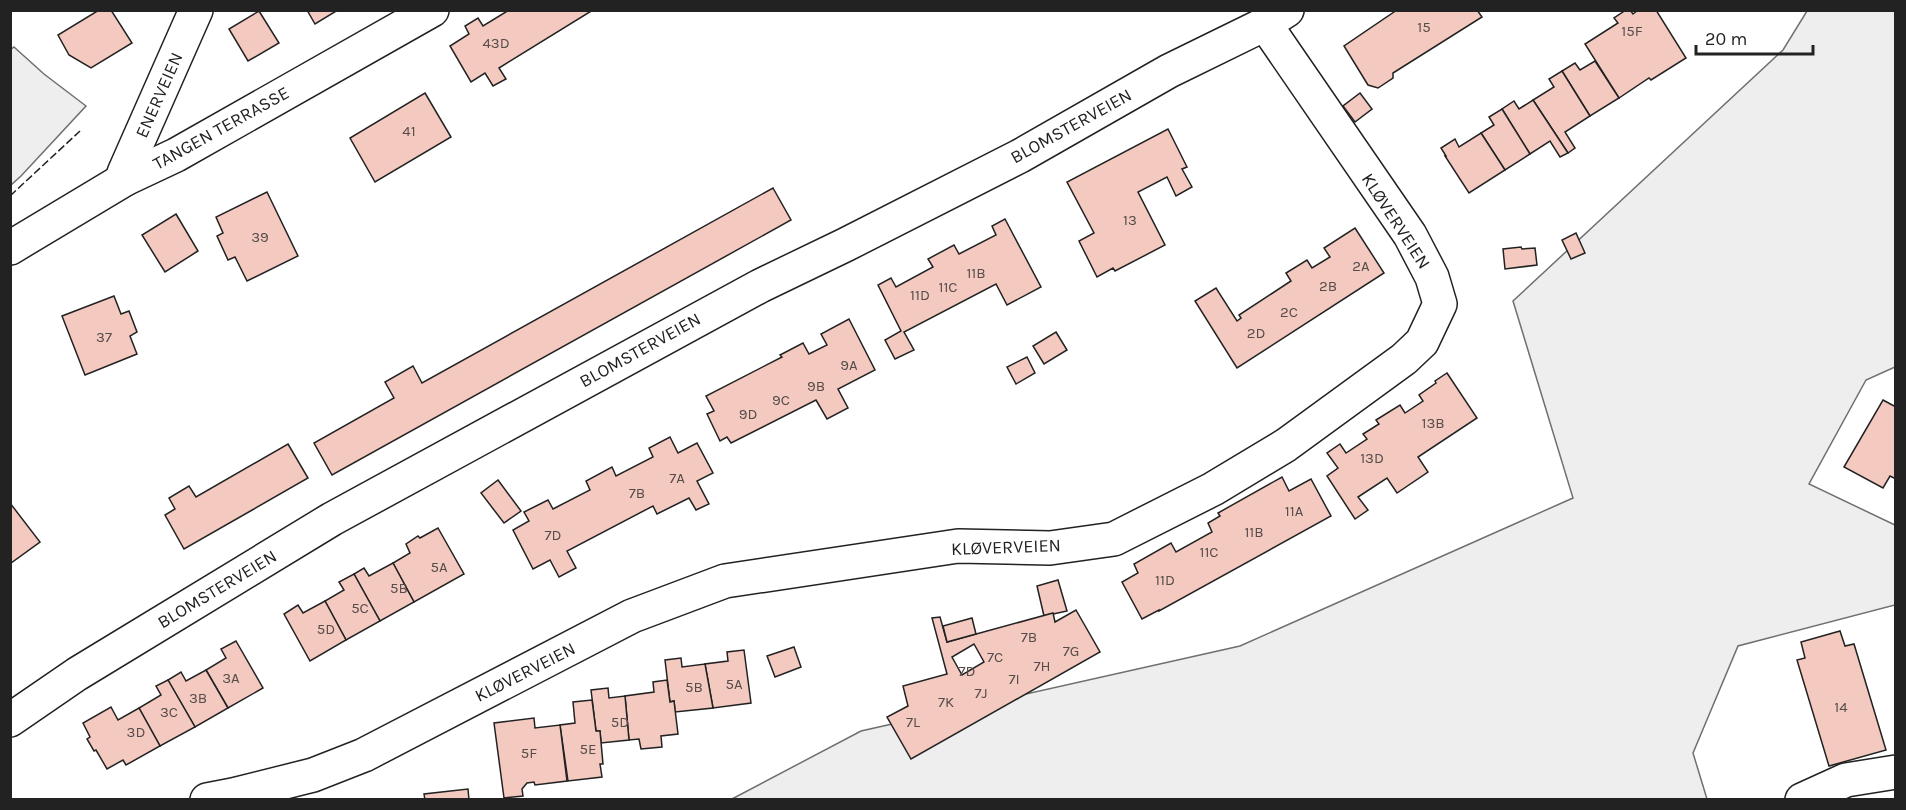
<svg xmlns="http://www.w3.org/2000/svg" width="1906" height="810" font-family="Karla,sans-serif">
  <rect width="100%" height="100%" fill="#fff"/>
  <!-- green -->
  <g fill="#eee" stroke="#6f6f6f" stroke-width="1.5">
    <polygon points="1807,11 1895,11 1895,367 1866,380 1809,484 1895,525 1895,605 1738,646 1693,753 1707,799 730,800 861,731 1240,646 1573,498 1513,301 1783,50"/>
    <polygon points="14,47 44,74 86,106 21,176 11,185 10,50"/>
  </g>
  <!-- building -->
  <g fill="#f3c9c0" stroke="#222" stroke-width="1.5" fill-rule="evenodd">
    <polygon points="99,10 111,10 132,43 91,68 69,55 58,35"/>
    <polygon points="307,10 338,10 315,24"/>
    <polygon points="509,10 593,10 499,68 506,79 493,86 485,73 471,82 450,46 469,34 465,26 478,18 483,26"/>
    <polygon points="1397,10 1477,10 1482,17 1393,73 1393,78 1378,88 1368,85 1344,46"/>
    <polygon points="1626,10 1630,10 1633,14 1638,10 1656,10 1686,58 1651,80 1649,78 1619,98 1585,44 1618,23 1614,18"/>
    <polygon points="259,11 279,43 248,61 229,29"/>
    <polygon points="1595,61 1619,98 1590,116 1562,71 1575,63 1580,70"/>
    <polygon points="1562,71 1590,116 1565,132 1575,148 1568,153 1533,100 1554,87 1549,79"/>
    <polygon points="425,93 451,137 375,182 350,138"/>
    <polygon points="1360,93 1372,109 1355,122 1343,106"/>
    <polygon points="1533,100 1568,153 1560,157 1550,141 1530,154 1502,109 1514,101 1519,109"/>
    <polygon points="1502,109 1530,154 1505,170 1481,133 1494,125 1489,117"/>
    <polygon points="1168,129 1187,167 1182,169 1192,187 1176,196 1167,177 1138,192 1165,245 1115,271 1113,268 1097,277 1079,241 1094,233 1067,182"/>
    <polygon points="1481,133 1505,170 1469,193 1445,156 1446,156 1441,148 1455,139 1459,147"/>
    <polygon points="773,188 791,220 332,475 314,443 394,398 385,382 413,366 422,383"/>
    <polygon points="267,192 298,256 247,281 235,257 228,260 217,236 223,233 216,217"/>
    <polygon points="176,214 198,251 165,272 142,235"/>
    <polygon points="1005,219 1041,287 1007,305 996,284 904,332 914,350 895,359 885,340 901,331 878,285 891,278 896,287 933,267 928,259 954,245 959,254 996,235 992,226"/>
    <polygon points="1355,228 1384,273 1237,368 1195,301 1216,288 1237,321 1241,318 1239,315 1291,281 1286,273 1307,260 1312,268 1330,257 1324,248"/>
    <polygon points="1576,233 1585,253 1571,259 1562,240"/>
    <polygon points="1521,247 1522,249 1535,248 1537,265 1505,269 1503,249"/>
    <polygon points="114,296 121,314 129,311 137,332 130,336 137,354 85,375 62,316"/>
    <polygon points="849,319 875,370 838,389 848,408 827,419 816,400 731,443 727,437 720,441 707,414 714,411 706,396 782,357 780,355 803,343 809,354 827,345 821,334"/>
    <polygon points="1056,332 1067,350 1044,364 1033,346"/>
    <polygon points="1027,357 1035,373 1016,384 1007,367"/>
    <polygon points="1447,373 1477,418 1418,457 1428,472 1397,493 1387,478 1358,497 1368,510 1355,519 1327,476 1338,468 1327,453 1340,444 1346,453 1367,439 1363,434 1379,424 1376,420 1400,405 1405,413 1423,401 1419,395 1436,383 1435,381"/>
    <polygon points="1883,400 1896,407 1896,479 1890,476 1883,488 1844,467"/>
    <polygon points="670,437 678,453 697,443 713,473 697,481 709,504 696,510 689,498 657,514 653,506 567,551 576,568 559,577 550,560 533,569 513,530 529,521 524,512 548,500 553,509 590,490 586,481 612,467 616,476 653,457 649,448"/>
    <polygon points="288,444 308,478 184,549 165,515 175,509 169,498 189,486 196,497"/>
    <polygon points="1282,477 1289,491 1311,479 1331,516 1159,611 1159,610 1142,619 1122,582 1138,573 1134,564 1171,543 1176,552 1212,532 1208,523 1220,516 1218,513"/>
    <polygon points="498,480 521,511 504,523 481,493"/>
    <polygon points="10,503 40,542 11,563 10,562"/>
    <polygon points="438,528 464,574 414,602 393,563 410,553 406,544 418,536 420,538"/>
    <polygon points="393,563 414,602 380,621 354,574 364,568 369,576"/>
    <polygon points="354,574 380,621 346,640 325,601 344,590 339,582"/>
    <polygon points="1058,580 1067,611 1044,616 1037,586"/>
    <polygon points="325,601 346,640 310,661 284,614 298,605 303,613"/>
    <path d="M 1076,610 L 1100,652 L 911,759 L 887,717 L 908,706 L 903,686 L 947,674 L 932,618 L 940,617 L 947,642 L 1053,613 L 1055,622 ZM 974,644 L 984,662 L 962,675 L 952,657 Z"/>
    <polygon points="972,618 976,634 947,642 943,626"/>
    <polygon points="1840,631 1845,646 1854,644 1886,750 1829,766 1797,660 1805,658 1801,642"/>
    <polygon points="236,641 263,688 228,708 206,670 226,658 221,649"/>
    <polygon points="794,647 801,667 775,677 767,656"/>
    <polygon points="744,650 751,703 713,708 705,664 728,661 727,652"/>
    <polygon points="681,658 682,667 705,664 713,708 675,712 674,701 670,702 665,660"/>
    <polygon points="206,670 228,708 195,727 168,680 181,672 186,681"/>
    <polygon points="168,680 195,727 160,746 139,708 161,695 156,686"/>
    <polygon points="667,680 670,702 674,701 678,734 661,736 662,747 641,749 639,739 629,740 625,696 654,692 653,682"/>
    <polygon points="608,688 609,698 625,696 629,740 601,743 600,731 596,731 591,690"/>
    <polygon points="592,700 596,731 600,731 603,764 600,764 602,777 568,781 560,725 575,723 573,702"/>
    <polygon points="111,707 118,720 139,708 160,746 126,765 123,760 107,769 96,750 94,751 87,739 90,737 83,723"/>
    <polygon points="534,718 535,728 560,725 567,781 535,785 534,782 527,783 522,789 523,796 504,798 494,723"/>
    <polygon points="468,789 469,800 425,800 424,794"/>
  </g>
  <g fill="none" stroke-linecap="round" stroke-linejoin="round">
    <defs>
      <g id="minor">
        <polyline points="125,179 124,173 196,10"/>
        <polyline points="10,248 125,179 176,155 432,10"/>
        <polyline points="10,720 77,674 332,519 760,286 845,245 1020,156 1169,71 1265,24 1287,10"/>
        <polyline points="207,800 233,795 313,775 364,755 632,616 725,581 958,546 1050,548 1114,539 1213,489 1286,445 1404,359 1422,342 1440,304 1432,277 1410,235 1265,24"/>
        <polyline points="1802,800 1846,780 1896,772"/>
      </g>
    </defs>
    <!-- minor casing -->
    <use href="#minor" stroke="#222" stroke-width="36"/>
    <!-- minor -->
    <use href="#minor" stroke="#fff" stroke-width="33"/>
    <!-- fence -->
    <polyline stroke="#222" stroke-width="1.5" stroke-dasharray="8 3" stroke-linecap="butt" points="10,196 80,131"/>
  </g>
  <g text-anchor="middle" stroke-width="4.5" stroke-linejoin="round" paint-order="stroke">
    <!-- number labels -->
    <g font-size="15" fill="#564c4a">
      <text x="1424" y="32">15</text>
      <text x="1632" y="36">15F</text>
      <text x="496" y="48">43D</text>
      <text x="409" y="136">41</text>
      <text x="1130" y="225">13</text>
      <text x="260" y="242">39</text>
      <text x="1361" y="271">2A</text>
      <text x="976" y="278">11B</text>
      <text x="1328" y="291">2B</text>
      <text x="948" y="292">11C</text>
      <text x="920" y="300">11D</text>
      <text x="1289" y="317">2C</text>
      <text x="1256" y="338">2D</text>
      <text x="104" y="342">37</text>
      <text x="849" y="370">9A</text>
      <text x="816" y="391">9B</text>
      <text x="781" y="405">9C</text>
      <text x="748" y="419">9D</text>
      <text x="1433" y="428">13B</text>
      <text x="1372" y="463">13D</text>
      <text x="677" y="483">7A</text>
      <text x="637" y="498">7B</text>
      <text x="1294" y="516">11A</text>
      <text x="1254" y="537">11B</text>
      <text x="553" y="540">7D</text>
      <text x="1209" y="557">11C</text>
      <text x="439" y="572">5A</text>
      <text x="1165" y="585">11D</text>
      <text x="399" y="593">5B</text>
      <text x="360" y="613">5C</text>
      <text x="326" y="634">5D</text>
      <text x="1029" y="642">7B</text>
      <text x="1071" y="656">7G</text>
      <text x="995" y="662">7C</text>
      <text x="1042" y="671">7H</text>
      <text x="967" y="676">7D</text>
      <text x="231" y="683">3A</text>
      <text x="1014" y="684">7I</text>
      <text x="734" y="689">5A</text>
      <text x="694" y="692">5B</text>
      <text x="981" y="698">7J</text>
      <text x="198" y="703">3B</text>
      <text x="946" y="707">7K</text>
      <text x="1841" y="712">14</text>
      <text x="169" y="717">3C</text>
      <text x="620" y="727">5D</text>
      <text x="913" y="727">7L</text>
      <text x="136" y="737">3D</text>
      <text x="588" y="754">5E</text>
      <text x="529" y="758">5F</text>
    </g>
    <!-- street labels -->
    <g font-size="18" fill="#222" stroke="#fff">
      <text transform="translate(159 95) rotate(-66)" y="6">ENERVEIEN</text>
      <text transform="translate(1071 126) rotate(-29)" y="6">BLOMSTERVEIEN</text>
      <text transform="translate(221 128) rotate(-29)" y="6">TANGEN TERRASSE</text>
      <text transform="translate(1396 221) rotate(57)" y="6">KLØVERVEIEN</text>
      <text transform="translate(640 350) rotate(-29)" y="6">BLOMSTERVEIEN</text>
      <text transform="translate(1006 547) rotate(-2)" y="6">KLØVERVEIEN</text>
      <text transform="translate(217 589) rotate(-31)" y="6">BLOMSTERVEIEN</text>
      <text transform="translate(525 672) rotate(-27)" y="6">KLØVERVEIEN</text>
    </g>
  </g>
  <!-- border -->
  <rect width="1906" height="810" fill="none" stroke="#222222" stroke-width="24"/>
  <!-- scale -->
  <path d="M1696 45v9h117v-9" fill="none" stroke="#222222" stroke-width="3"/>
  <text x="1705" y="45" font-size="18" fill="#222222" stroke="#ffffff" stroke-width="4.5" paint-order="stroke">20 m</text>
</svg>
